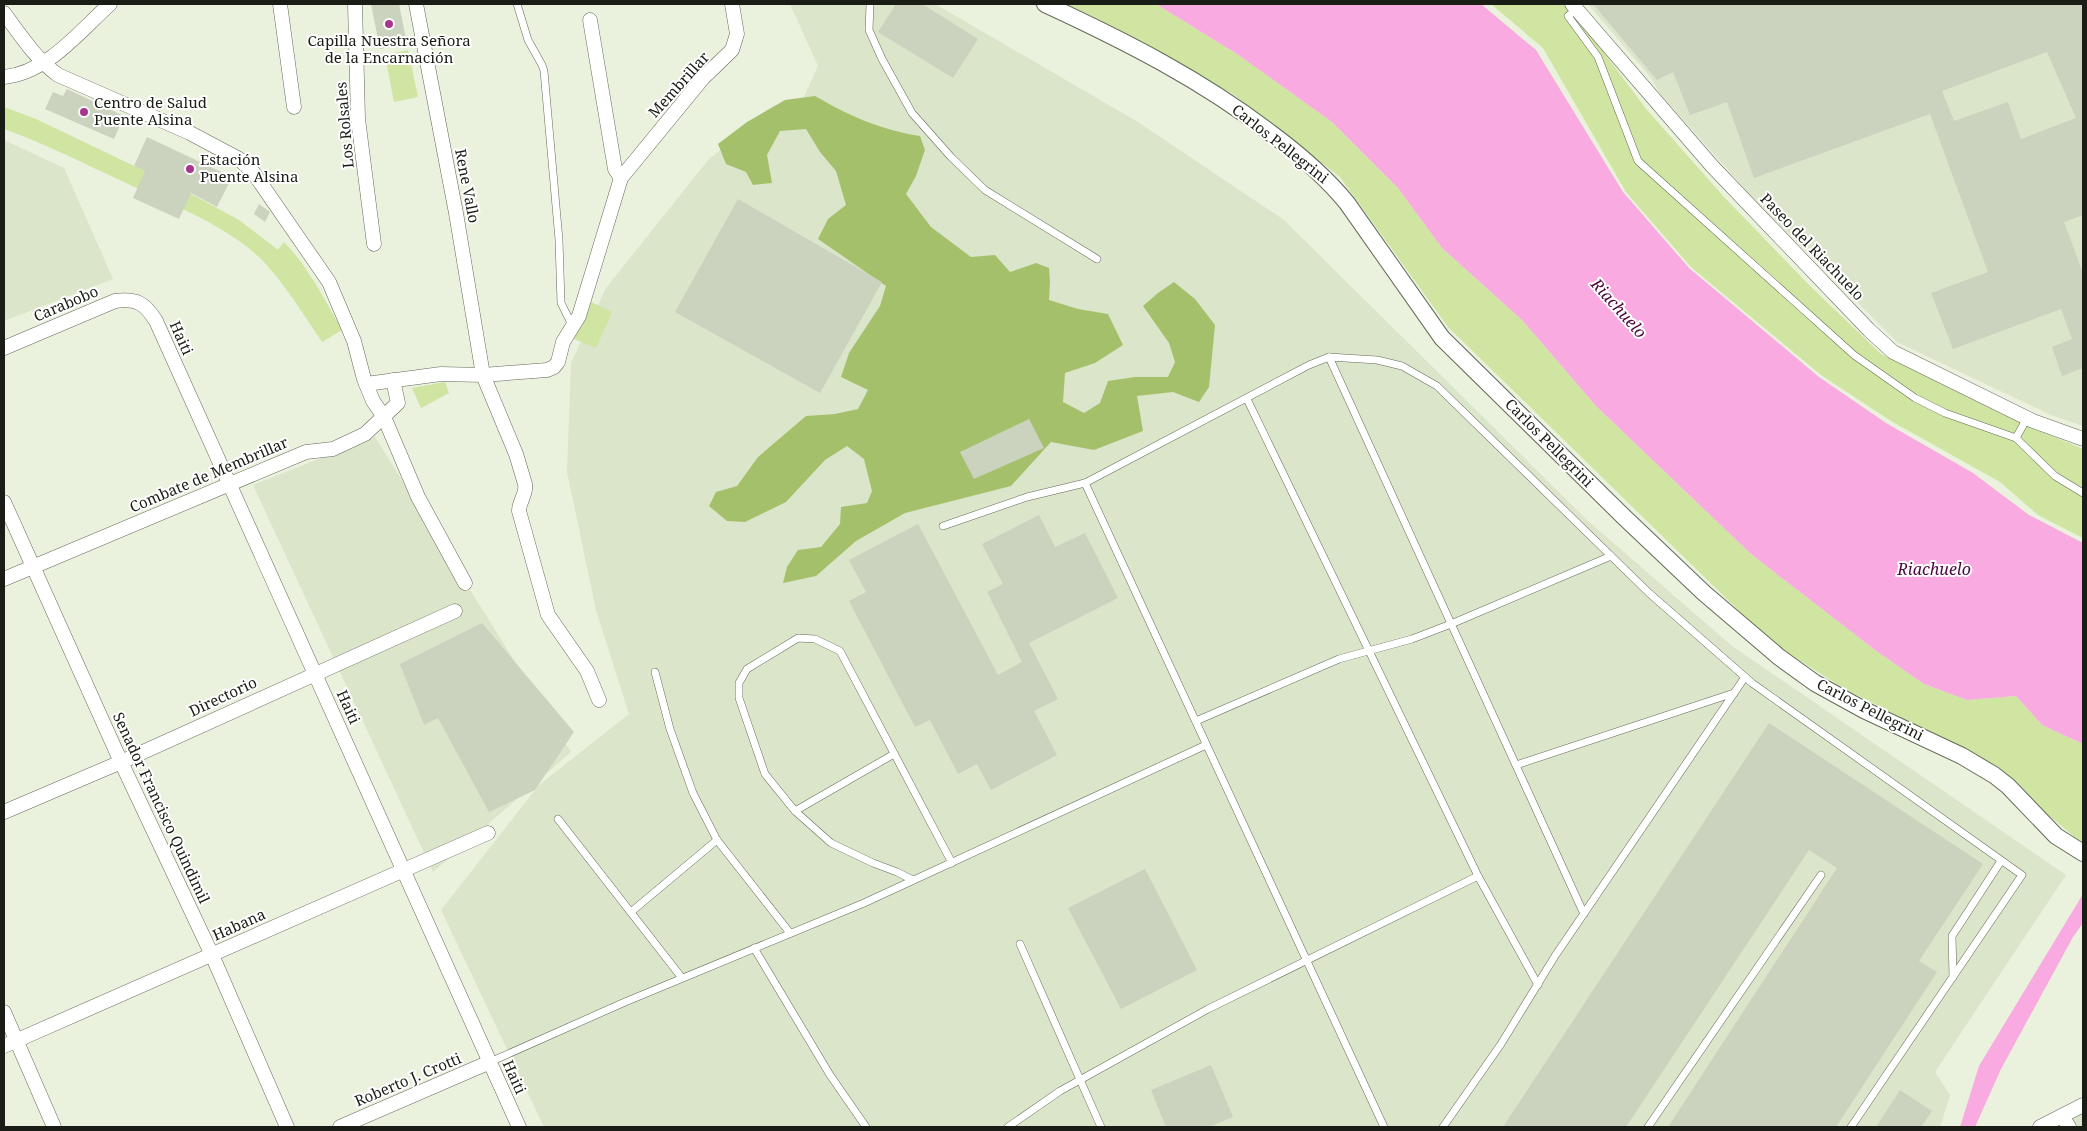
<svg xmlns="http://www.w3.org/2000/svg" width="2087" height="1131" font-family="'Noto Serif',serif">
  <rect width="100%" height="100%" fill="#eaf1dd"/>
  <!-- built -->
  <g fill="#dbe5ca">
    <polygon points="790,4 935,4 1138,122 1284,220 1588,521 1732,646 2066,875 1935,1072 1950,1095 1940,1127 544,1127 441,910 539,785 629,714 596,610 567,472 571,363 606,288 709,159 765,115 798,110 818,66"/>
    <polygon points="1588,4 2083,4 2083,426 2051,415 1897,342 1754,199 1661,95 1651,78"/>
    <polygon points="4,140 64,168 113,279 4,321"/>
    <polygon points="375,437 571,752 433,872 253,485"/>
    <polygon points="2083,1105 2083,1127 2045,1127"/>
  </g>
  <!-- green -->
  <g fill="#cfe5a1">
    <polygon points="1066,4 1156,4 1237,54 1332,122 1398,188 1442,248 1522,320 1596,406 1751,554 1875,650 1924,684 1967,700 2016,696 2042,725 2083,744 2083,842 2077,839 2045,812 2021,786 1997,766 1843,688 1771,642 1448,327 1340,177 1233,94 1090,15"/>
    <polygon points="1491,4 1564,4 1576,16 1647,110 1724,197 1810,286 1881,354 2012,419 2083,449 2083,538 2038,515 2000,482 1891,421 1821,375 1691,267 1626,192 1543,48"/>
    <polygon points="408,50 418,97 394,102 385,55"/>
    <path d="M 4,107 L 36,119 L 180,188 L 239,220 L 278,250 L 284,242 C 309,268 324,299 342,330 L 322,342 C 304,315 286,286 264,262 C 229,226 171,204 126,183 C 85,164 46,144 4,129 Z"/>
    <polygon points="591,302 612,312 596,348 574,339"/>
    <polygon points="445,382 449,393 421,408 412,388"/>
  </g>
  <!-- forest -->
  <path fill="#a5c06a" d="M 815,96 C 852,117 878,129 920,136 L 925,150 L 916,176 L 906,194 L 931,227 L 971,257 L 995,255 L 1010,272 L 1036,263 L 1049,268 L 1050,282 L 1049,300 L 1078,309 L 1108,314 L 1123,345 L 1095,363 L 1065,373 L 1063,402 L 1084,413 L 1100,403 L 1108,381 L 1135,377 L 1168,377 L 1175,362 L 1169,343 L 1143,306 L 1158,293 L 1174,282 L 1195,299 L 1215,325 L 1209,387 L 1199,402 L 1173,392 L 1137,396 L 1143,431 L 1094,450 L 1051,442 L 1011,486 L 905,513 L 856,541 L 816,576 L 783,583 L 787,567 L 798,550 L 821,547 L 840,524 L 841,507 L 867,503 L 872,491 L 864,459 L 847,446 L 825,460 L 786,502 L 745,522 L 727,521 L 709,506 L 716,492 L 737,486 L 758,457 L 806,416 L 835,414 L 858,409 L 868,390 L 841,377 L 849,353 L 880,306 L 886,286 L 818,239 L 828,219 L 846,205 L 836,171 L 820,152 L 806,129 L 780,131 L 767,155 L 772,183 L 753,185 L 746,172 L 726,164 L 718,144 L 747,122 L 785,100 Z"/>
  <!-- water -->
  <g fill="#f9aae1">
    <polygon points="1156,4 1481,4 1536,50 1623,192 1689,268 1819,377 1886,423 1973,473 2029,515 2083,543 2083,744 2042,725 2016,696 1967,700 1924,684 1875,650 1751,554 1596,406 1522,320 1442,248 1398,188 1332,122 1237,54"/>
    <polygon points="2083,894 2083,923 2073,937 2001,1069 1975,1127 1960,1127 1979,1066"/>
  </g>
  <!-- building -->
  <g fill="#cbd2be" fill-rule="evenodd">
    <polygon points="371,4 399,4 407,44 380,49"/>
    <polygon points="896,4 922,4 978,39 953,78 878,32"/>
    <path d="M 1593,4 L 2083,4 L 2083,215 L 2064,222 L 2083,273 L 2083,368 L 2062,376 L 2052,347 L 2072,339 L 2061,309 L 1953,349 L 1931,293 L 1988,272 L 1930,114 L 1754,178 L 1727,102 L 1690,115 L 1673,72 L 1657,80 ZM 2047,52 L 2076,118 L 2021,139 L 2008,102 L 1954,121 L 1942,91 Z"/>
    <polygon points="67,89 124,116 114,139 45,109 53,92 63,96"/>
    <polygon points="147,137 232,177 217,207 191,193 179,219 133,198 145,171 134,166"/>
    <polygon points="738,199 882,282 820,393 675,312"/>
    <polygon points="259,204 270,212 265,222 254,214"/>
    <polygon points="1029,419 1044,448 974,479 960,452"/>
    <polygon points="1039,515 1055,547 1085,533 1118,598 1029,643 1058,699 1034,711 1057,755 991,790 977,764 958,774 930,720 915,727 849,601 866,592 849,560 918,524 998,675 1022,662 987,592 1003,584 982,544"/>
    <polygon points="482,623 574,732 535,790 489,812 438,718 424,725 400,664"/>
    <polygon points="1769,723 1983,864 1919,961 1937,972 1836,1127 1668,1127 1837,868 1809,850 1626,1127 1503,1127"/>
    <polygon points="1145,869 1197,970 1121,1009 1068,908"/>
    <polygon points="1211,1065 1233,1117 1209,1127 1166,1127 1151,1090"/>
    <polygon points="1900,1090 1932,1111 1921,1127 1876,1127"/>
  </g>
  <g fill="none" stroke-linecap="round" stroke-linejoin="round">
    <defs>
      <g id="service">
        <polyline points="517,4 528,40 542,65 544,71 559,240 561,303 573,327"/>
        <polyline points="870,4 869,30 882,59 912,113 951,157 985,190 1097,259"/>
        <polyline points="1577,9 1568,16 1598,57 1638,161 1854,355 1915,398 1945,413 2016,438 2055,476 2083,493"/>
        <polyline points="1329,357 1584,914"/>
        <polyline points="1247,399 1478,876 1538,985"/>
        <polyline points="2016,438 2027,418"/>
        <polyline points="1085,483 1384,1127"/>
        <polyline points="943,526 1027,497 1085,483 1309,365 1329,357 1377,360 1402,366 1437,386 1649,593 1752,683 2022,875 1851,1127"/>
        <polyline points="655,672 670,729 693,793 717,840 790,933"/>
        <polyline points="1196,721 1339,659 1412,639 1451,624 1611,556"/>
        <polyline points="1516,765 1734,693"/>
        <polyline points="795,811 894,754"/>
        <polyline points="558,819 682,978"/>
        <polyline points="913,880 897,872 873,863 831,843 795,811 765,774 739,698 739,683 747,669 798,638 815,639 840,651 952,863"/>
        <polyline points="631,912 717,840"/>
        <polyline points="1020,944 1101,1127"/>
        <polyline points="754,948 830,1075 866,1127"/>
        <polyline points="1953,977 1952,936 2001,861"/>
        <polyline points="490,1062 625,1002 864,903 1206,745"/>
        <polyline points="1008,1127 1060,1091 1208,1009 1478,876"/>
        <polyline points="1443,1127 1501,1044 1555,956 1745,677"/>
        <polyline points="1648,1127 1821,875"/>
      </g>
      <g id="minor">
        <polyline points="280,4 294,107"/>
        <polyline points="355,4 358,119 374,244"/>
        <path d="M 416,4 L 456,213 L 483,375 L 516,454 L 525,484 C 527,494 519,501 519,511 L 548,615 L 587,671 L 599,700"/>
        <polyline points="1572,4 1712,166 1869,330 1893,352 2033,421 2083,439"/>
        <path d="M 4,13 C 21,36 35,58 58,75 L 190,133 L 239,159 L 253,172 L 329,282 L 354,341 L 364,379 L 373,401 L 384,417 L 418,497 L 465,583"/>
        <polyline points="590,20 615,169 621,178"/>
        <path d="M 4,77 C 47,73 79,32 110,4"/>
        <path d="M 4,348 L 115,301 C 136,298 145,303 156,321 L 519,1127"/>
        <polyline points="366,384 441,374 483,375 547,370 554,367 558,362 563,342 579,316 621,178 703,78 732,50 737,34 732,4"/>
        <polyline points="4,502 121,762 212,955 287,1127"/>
        <polyline points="4,579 306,452 333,449 365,434 398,403 393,380"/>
        <polyline points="4,812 121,762 455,611"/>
        <polyline points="4,1012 54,1127"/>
        <polyline points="4,1046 488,833"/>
        <polyline points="2062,1116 2069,1127"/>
        <polyline points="340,1127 490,1062"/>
        <polyline points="2040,1127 2083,1105"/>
      </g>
      <path id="tertiary" d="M 1045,4 C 1125,41 1202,80 1272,134 C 1300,155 1325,176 1347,203 L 1442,338 L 1624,517 L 1704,593 L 1779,657 L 1815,683 L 1864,710 L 1962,756 L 1994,775 L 2008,786 L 2056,836 L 2083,853"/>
    </defs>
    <!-- service casing -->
    <use href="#service" stroke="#646a59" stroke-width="8"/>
    <!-- minor casing -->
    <use href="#minor" stroke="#646a59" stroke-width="15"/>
    <!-- tertiary casing -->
    <use href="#tertiary" stroke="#646a59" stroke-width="18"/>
    <!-- service -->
    <use href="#service" stroke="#fff" stroke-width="7"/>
    <!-- minor -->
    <use href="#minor" stroke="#fff" stroke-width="14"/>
    <!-- tertiary -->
    <use href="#tertiary" stroke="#fff" stroke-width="16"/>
  </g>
  <!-- markers -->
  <g fill="#aa358e" stroke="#fff" stroke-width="2">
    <circle cx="389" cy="24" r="5"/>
    <circle cx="84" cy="112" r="5"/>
    <circle cx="190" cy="169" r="5"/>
  </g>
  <g text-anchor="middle" stroke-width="4" stroke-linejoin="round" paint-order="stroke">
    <!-- poi labels -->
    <g font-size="15" fill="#1a1d16" stroke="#fff" text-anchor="start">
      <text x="389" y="46" text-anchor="middle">Capilla Nuestra Señora<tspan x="389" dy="17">de la Encarnación</tspan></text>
      <text x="94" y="108">Centro de Salud<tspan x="94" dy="17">Puente Alsina</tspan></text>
      <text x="200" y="165">Estación<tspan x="200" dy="17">Puente Alsina</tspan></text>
    </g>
    <!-- street labels -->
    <g font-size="15" fill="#1a1d16" stroke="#fff">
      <text transform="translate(679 85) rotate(-48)" y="5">Membrillar</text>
      <text transform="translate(345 125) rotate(-95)" y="5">Los Rolsales</text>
      <text transform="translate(1280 144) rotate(38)" y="5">Carlos Pellegrini</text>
      <text transform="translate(467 186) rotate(79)" y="5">Rene Vallo</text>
      <text transform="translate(1812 247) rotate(46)" y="5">Paseo del Riachuelo</text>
      <text transform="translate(66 304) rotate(-23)" y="5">Carabobo</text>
      <text transform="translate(181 338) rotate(66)" y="5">Haiti</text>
      <text transform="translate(1549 443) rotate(45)" y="5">Carlos Pellegrini</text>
      <text transform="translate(209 475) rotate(-23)" y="5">Combate de Membrillar</text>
      <text transform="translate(223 697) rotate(-25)" y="5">Directorio</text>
      <text transform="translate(348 707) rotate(66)" y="5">Haiti</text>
      <text transform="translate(1870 710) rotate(27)" y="5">Carlos Pellegrini</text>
      <text transform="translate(161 808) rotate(65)" y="5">Senador Francisco Quindimil</text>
      <text transform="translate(239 925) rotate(-24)" y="5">Habana</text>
      <text transform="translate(514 1077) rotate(66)" y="5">Haiti</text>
      <text transform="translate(408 1080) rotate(-23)" y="5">Roberto J. Crotti</text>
    </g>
    <!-- water labels -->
    <g font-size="16" font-style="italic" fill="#4c063e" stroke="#fff">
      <text transform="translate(1619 308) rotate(48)" y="6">Riachuelo</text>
      <text x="1934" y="575">Riachuelo</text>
    </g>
  </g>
  <!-- border -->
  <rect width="2087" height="1131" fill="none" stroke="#1a1d16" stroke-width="10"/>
</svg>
